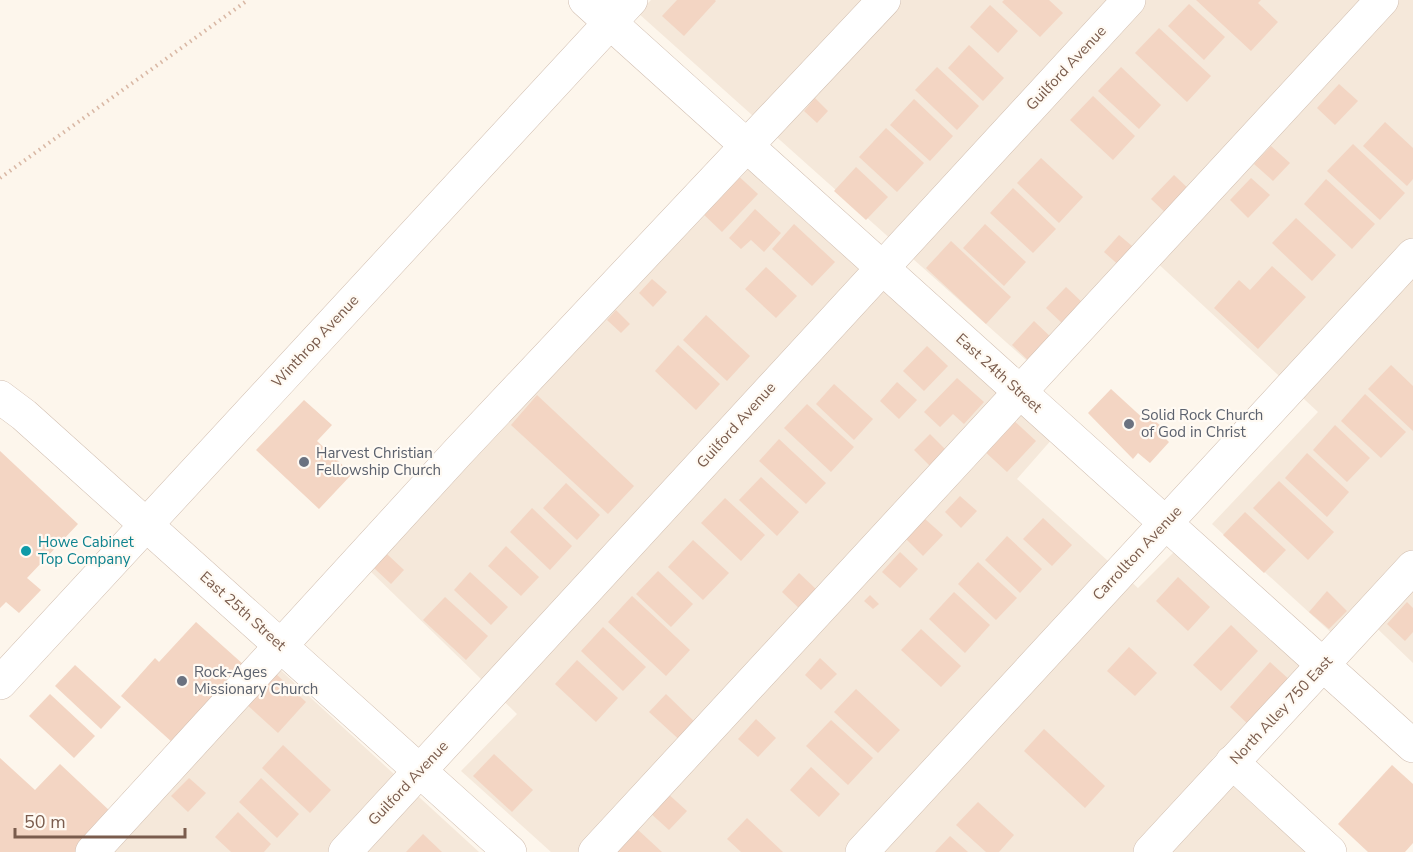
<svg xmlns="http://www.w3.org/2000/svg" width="1413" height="852" font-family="'Nunito Sans',sans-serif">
  <rect width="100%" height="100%" fill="#fdf6ec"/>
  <!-- residential -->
  <g fill="#f5e8da">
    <polygon points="651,0 1413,0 1413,663 1358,610 1336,637 1212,524 1318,412 1153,259 1045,377 638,13"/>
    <polygon points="742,160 1053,438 1017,479 1138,588 1175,551 1305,667 1212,759 1315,852 551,852 461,771 517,714 364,565"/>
    <polygon points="275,665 479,852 103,852"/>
  </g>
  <!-- building -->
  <g fill="#f3d5c3">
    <polygon points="677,0 715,0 716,1 684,36 662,16"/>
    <polygon points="1004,0 1049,0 1063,13 1040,37 1002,2"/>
    <polygon points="1196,0 1261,0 1258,3 1278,22 1251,51"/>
    <polygon points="1189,4 1225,37 1204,60 1168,26"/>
    <polygon points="990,5 1018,31 998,53 970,27"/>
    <polygon points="1159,28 1211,76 1187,102 1135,53"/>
    <polygon points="969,45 1004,78 983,101 948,68"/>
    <polygon points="937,67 979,106 957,130 915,90"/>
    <polygon points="1121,67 1161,105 1139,129 1098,91"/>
    <polygon points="1339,84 1358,101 1335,125 1317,108"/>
    <polygon points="1093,96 1135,136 1113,160 1070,120"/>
    <polygon points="815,98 828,111 817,123 804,111"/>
    <polygon points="914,99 953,136 930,161 890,125"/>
    <polygon points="1385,122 1413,148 1413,179 1407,186 1363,146"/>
    <polygon points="886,128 924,163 897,192 859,157"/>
    <polygon points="1353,144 1405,193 1380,220 1327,171"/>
    <polygon points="1271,146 1290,163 1273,181 1254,164"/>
    <polygon points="1041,158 1083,197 1059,223 1017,183"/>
    <polygon points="856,167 888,197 866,220 834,191"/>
    <polygon points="734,172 758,194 722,232 699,210"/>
    <polygon points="1174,175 1192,192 1169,216 1151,199"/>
    <polygon points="1251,178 1270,195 1248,218 1230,200"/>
    <polygon points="1326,179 1375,224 1352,249 1304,204"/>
    <polygon points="1013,188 1056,229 1033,253 990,213"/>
    <polygon points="755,209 781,233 764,252 751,240 741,249 729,238"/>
    <polygon points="1296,218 1336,255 1312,281 1272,243"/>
    <polygon points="794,224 835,262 812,286 772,249"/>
    <polygon points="985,224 1026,262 1004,286 963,248"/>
    <polygon points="1119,235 1138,251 1122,268 1104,252"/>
    <polygon points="951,241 1011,297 986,324 926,268"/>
    <polygon points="1272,266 1306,297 1258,349 1214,308 1239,280 1250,290"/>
    <polygon points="766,267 797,296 776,318 745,289"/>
    <polygon points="652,279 667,292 653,307 639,293"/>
    <polygon points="1066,287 1084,304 1064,325 1046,308"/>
    <polygon points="616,310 630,324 621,333 607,320"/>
    <polygon points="706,315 750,356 727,381 683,340"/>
    <polygon points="1034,321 1055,341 1033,365 1012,345"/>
    <polygon points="678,345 720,384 696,410 655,371"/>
    <polygon points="927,346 948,366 924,391 903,371"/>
    <polygon points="1391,365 1413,386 1413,431 1368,389"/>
    <polygon points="957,378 984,402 964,424 953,414 940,427 924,412"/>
    <polygon points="897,382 917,400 899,419 880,401"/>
    <polygon points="834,384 873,419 854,440 816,404"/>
    <polygon points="1111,389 1146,421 1150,417 1161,426 1157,430 1169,442 1150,463 1138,453 1133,459 1088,413"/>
    <polygon points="1365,394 1406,432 1381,458 1341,421"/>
    <polygon points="537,395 634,486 608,514 511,425"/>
    <polygon points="304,400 332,425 317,441 352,474 319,509 256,450"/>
    <polygon points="807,404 854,447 831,472 784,428"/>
    <polygon points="1011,418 1036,441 1007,472 982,449"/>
    <polygon points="1335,425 1370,458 1347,482 1313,450"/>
    <polygon points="930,434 947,451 932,468 914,450"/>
    <polygon points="779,439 826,483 806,504 759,461"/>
    <polygon points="0,451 78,524 27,578 41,590 19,613 6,602 0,608"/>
    <polygon points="1307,453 1349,492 1327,517 1285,478"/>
    <polygon points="761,477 799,512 777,536 739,500"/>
    <polygon points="1279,481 1334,532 1308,560 1253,508"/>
    <polygon points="566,483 600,515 577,540 543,508"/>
    <polygon points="960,496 977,511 961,528 945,512"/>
    <polygon points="725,498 765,535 741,561 701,523"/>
    <polygon points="532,508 572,546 550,570 510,532"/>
    <polygon points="1245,512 1286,550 1264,573 1223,535"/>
    <polygon points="1043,518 1072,545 1052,566 1023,539"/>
    <polygon points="925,519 943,535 923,556 906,539"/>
    <polygon points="1007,536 1042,569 1020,593 985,560"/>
    <polygon points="693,540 729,573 703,600 668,567"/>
    <polygon points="506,546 539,577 521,596 488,566"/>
    <polygon points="900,552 918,569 900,588 882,572"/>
    <polygon points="387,554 404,570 391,584 374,568"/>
    <polygon points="978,562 1017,598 996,620 958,584"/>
    <polygon points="658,571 693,604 671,627 636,594"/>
    <polygon points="470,572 508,607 491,625 454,590"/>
    <polygon points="799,573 818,591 801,610 782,592"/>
    <polygon points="1178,577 1210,607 1188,631 1156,601"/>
    <polygon points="1327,591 1347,611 1329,629 1309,612"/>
    <polygon points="954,592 990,625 965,653 929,619"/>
    <polygon points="870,595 879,604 873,609 864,601"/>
    <polygon points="632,596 690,650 666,676 608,622"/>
    <polygon points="445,597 488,636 466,660 423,620"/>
    <polygon points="1407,602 1413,608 1413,632 1405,641 1387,624"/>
    <polygon points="196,622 244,665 173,743 121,696 155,658 159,662"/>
    <polygon points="1231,625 1258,651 1221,691 1193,665"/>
    <polygon points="603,627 646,667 623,691 581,651"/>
    <polygon points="921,629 961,666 941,687 901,650"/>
    <polygon points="1129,647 1157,673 1135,696 1107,671"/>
    <polygon points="820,658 837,674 821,690 805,675"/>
    <polygon points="577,660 618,698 596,722 555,684"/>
    <polygon points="1270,662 1292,682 1251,727 1230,707"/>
    <polygon points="75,665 121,707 101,729 55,686"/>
    <polygon points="274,672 306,702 278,733 245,703"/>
    <polygon points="856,689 900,730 878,753 834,712"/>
    <polygon points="50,694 95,736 74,758 29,716"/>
    <polygon points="666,694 700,727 684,744 649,712"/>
    <polygon points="756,719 776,738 758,757 738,739"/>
    <polygon points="831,720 873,758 848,785 806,746"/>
    <polygon points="1044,729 1105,786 1085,808 1024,751"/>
    <polygon points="283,745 331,790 310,813 262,768"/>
    <polygon points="494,754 533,790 512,812 473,776"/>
    <polygon points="0,758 35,790 60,764 112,813 75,852 0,852"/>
    <polygon points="1392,765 1413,784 1413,843 1405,852 1368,852 1338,824"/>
    <polygon points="811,767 840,794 819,817 790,790"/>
    <polygon points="189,778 206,793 188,812 171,796"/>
    <polygon points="261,778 299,814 277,838 239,802"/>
    <polygon points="666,792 687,811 669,830 648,811"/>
    <polygon points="978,802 1014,835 999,852 986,852 956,825"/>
    <polygon points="238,812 271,844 264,852 231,852 215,837"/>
    <polygon points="747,818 783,852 741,852 727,839"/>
    <polygon points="636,828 662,852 614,852"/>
    <polygon points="423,834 442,852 406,852"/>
    <polygon points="950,836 968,852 935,852"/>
  </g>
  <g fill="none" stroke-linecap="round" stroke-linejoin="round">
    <defs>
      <g id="minor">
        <polyline points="585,0 1413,746"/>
        <polyline points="0,397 24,415 510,852"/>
        <polyline points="0,683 631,0"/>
        <polyline points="1232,762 1330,852"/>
        <polyline points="92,852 458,452 884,0"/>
        <polyline points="345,852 1129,0"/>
        <polyline points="595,852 1382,0"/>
        <polyline points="862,852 1413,255"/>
        <polyline points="1150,852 1413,567"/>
      </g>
    </defs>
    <!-- minor casing -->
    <use href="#minor" stroke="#d1beb0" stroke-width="34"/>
    <!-- path -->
    <polyline stroke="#d9b8a5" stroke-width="4" stroke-dasharray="1.5 4.5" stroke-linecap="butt" points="0,178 248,0"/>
    <!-- minor -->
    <use href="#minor" stroke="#fff" stroke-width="33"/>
  </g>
  <!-- markers -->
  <g fill="#6b7280" stroke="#fffaf3" stroke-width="2">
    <circle cx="1129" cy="424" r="6"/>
    <circle cx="304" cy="462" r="6"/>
    <circle cx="182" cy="681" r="6"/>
  </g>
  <circle fill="#0f9aa8" stroke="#fffaf3" stroke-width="2" cx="26" cy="551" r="6"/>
  <g text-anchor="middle" stroke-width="4.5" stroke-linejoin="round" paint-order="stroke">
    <!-- street labels -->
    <g font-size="15" fill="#7a5c4d" stroke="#fffaf3">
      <text transform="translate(1066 68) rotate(-47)" y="5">Guilford Avenue</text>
      <text transform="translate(315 341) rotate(-47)" y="5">Winthrop Avenue</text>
      <text transform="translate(999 373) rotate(42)" y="5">East 24th Street</text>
      <text transform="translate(736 425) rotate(-48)" y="5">Guilford Avenue</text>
      <text transform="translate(1137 553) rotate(-47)" y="5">Carrollton Avenue</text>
      <text transform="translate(243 611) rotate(42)" y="5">East 25th Street</text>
      <text transform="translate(1281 710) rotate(-47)" y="5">North Alley 750 East</text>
      <text transform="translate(408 783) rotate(-47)" y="5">Guilford Avenue</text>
    </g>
    <!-- worship labels -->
    <g font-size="15" fill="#5b616d" stroke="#fffaf3" text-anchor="start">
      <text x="1141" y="420">Solid Rock Church<tspan x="1141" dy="17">of God in Christ</tspan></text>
      <text x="316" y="458">Harvest Christian<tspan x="316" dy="17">Fellowship Church</tspan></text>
      <text x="194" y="677">Rock-Ages<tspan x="194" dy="17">Missionary Church</tspan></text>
    </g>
    <!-- culture labels -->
    <g font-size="15" fill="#0d838f" stroke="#fffaf3" text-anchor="start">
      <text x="38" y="547">Howe Cabinet<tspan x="38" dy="17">Top Company</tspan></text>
    </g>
  </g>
  <!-- scale -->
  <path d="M15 828v9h170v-9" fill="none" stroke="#7a5c4d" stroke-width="3"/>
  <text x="24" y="828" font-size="18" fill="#7a5c4d" stroke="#fffaf3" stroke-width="4.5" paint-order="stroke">50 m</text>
</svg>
